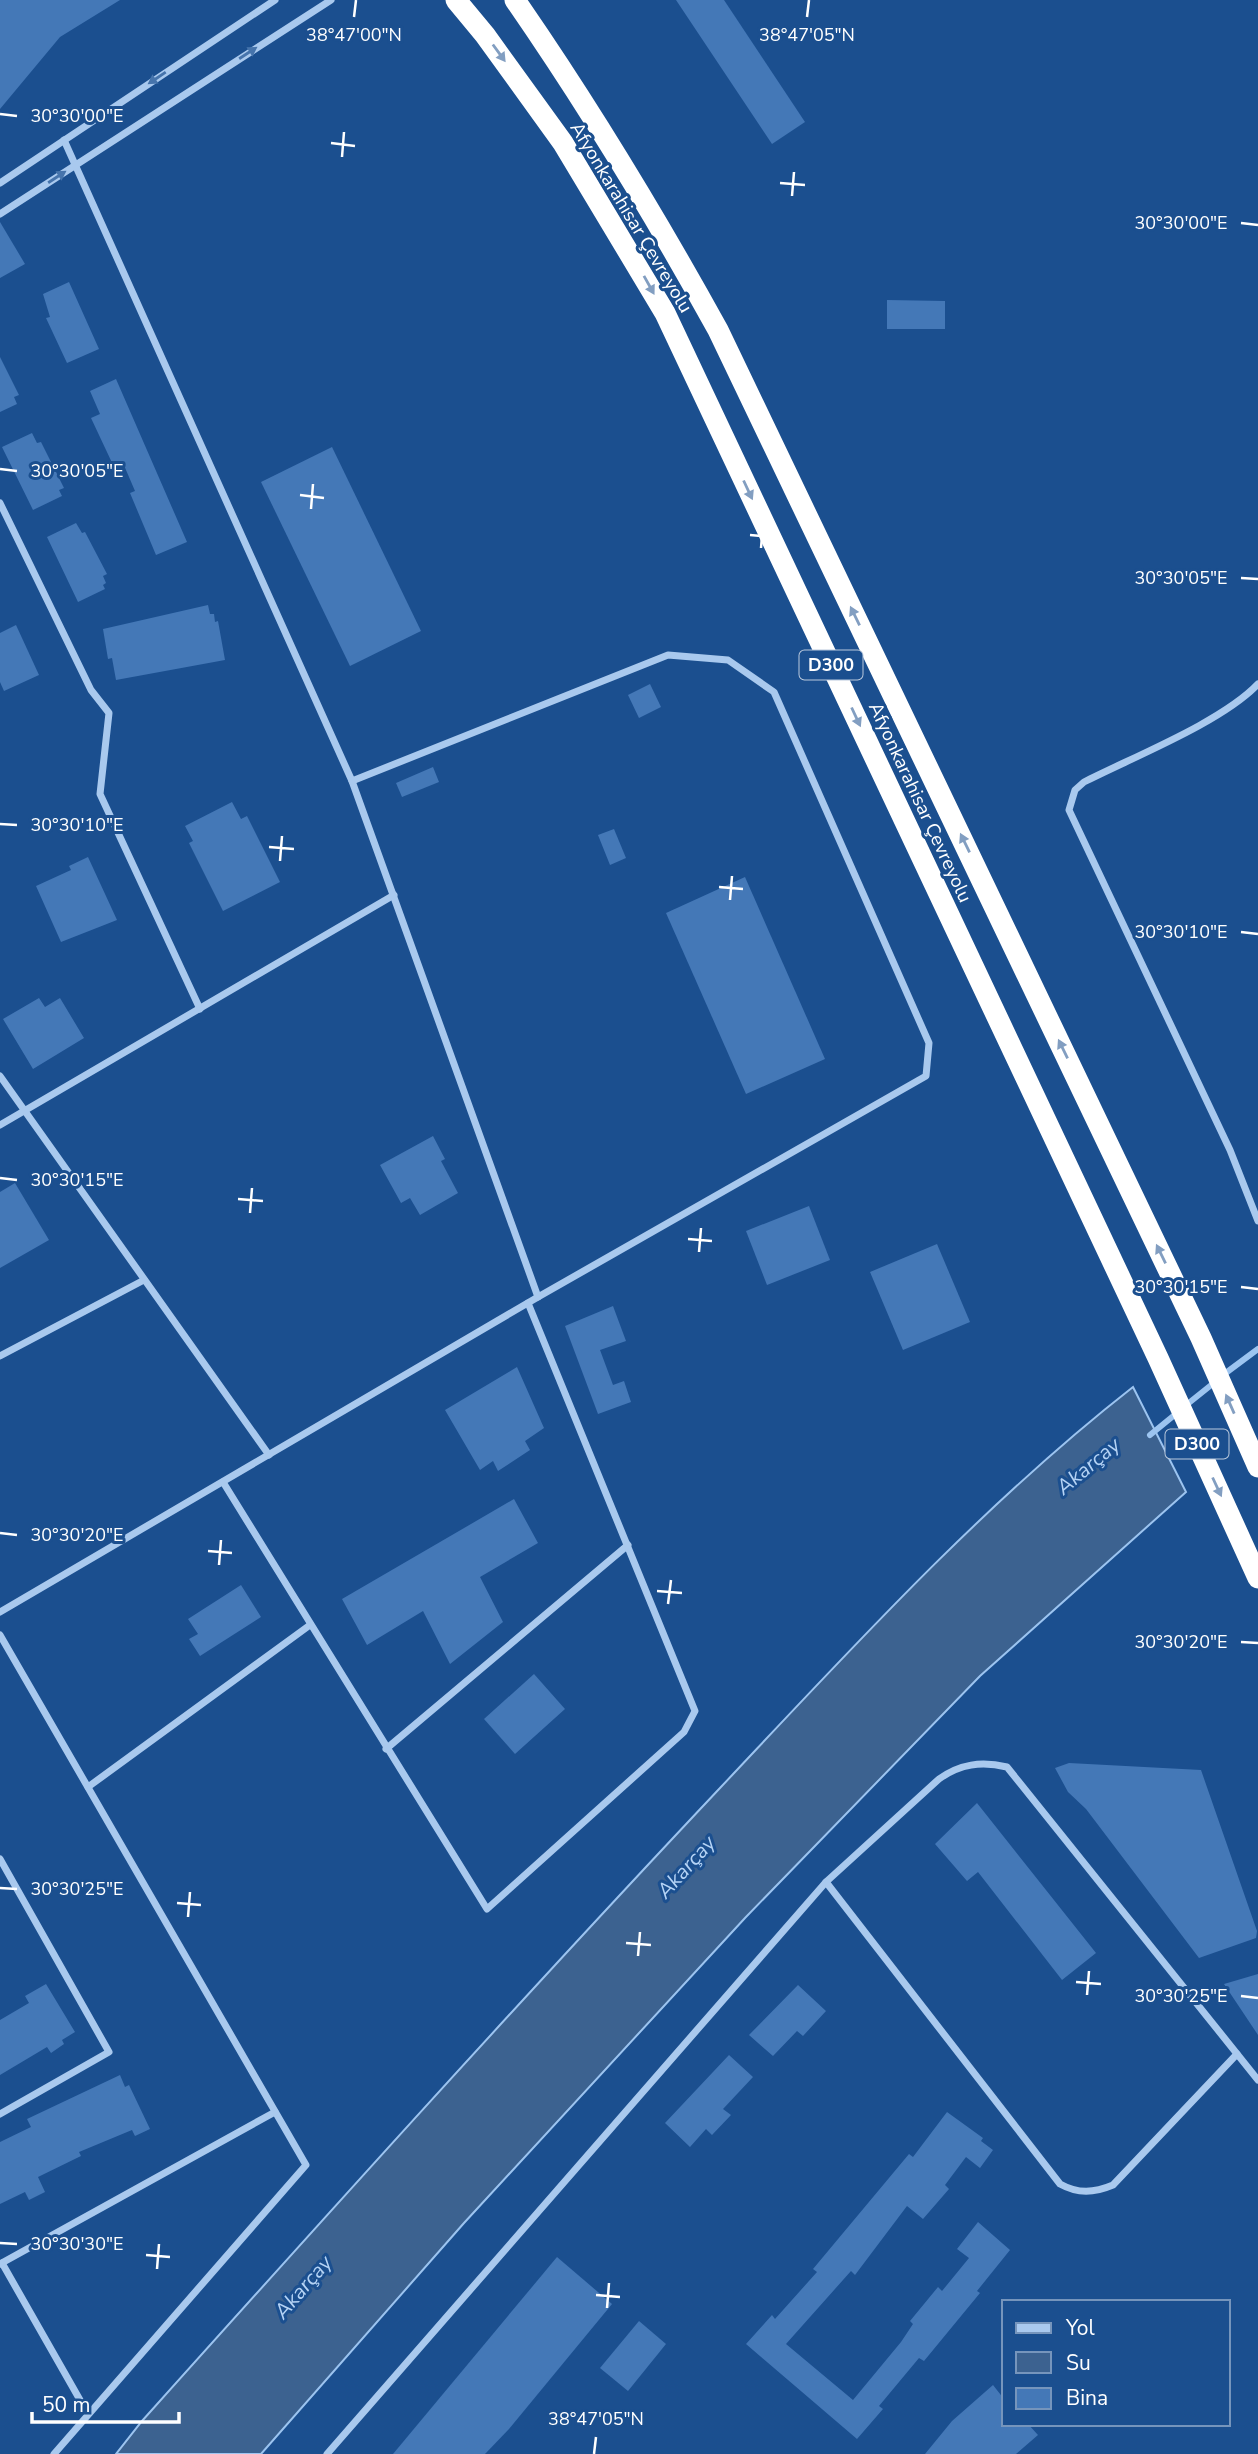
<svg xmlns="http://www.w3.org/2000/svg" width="1258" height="2454" font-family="'Nunito Sans',sans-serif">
  <rect width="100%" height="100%" fill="#1b4f8f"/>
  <!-- water -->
  <path fill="#3c6290" stroke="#9cc4f0" stroke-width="2" d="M 1133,1387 L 1186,1492 L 980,1676 L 745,1918 L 464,2223 L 261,2454 L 116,2454 L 142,2421 C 333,2208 524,1996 720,1788 C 851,1649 982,1505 1133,1387 Z"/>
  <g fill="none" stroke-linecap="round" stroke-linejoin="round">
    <!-- stream -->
    <g stroke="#9cc4f0" stroke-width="6">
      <polyline points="1223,1375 1258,1349"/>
      <polyline points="1185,1406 1215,1382"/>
      <polyline points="1150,1435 1177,1413"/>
    </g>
  </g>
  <!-- building -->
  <g fill="#4478b7">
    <polygon points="0,0 120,0 60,37 0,109"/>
    <polygon points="676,0 724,0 805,122 772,144"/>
    <polygon points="0,222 25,264 0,278"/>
    <polygon points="69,282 99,349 67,363 46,318 50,317 43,294"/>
    <polygon points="887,300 945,301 945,329 887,329"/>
    <polygon points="0,357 19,395 14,397 17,404 0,412"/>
    <polygon points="116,379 187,542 156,555 130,493 135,491 123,463 114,467 91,418 100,414 90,391"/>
    <polygon points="32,433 37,443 41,442 64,488 59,490 62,496 33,510 2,447"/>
    <polygon points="332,447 421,631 350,666 261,482"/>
    <polygon points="76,523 82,533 85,532 107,574 103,576 106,583 103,585 105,589 78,602 47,537"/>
    <polygon points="208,605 210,614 214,614 215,622 218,621 225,660 116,680 112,658 108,659 103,629"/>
    <polygon points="16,625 39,675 4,691 0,682 0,633"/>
    <polygon points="650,684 661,707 639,718 628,695"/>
    <polygon points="433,767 439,782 402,797 396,783"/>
    <polygon points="232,802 241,819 247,816 280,882 223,911 189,843 193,841 185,826"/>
    <polygon points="614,829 626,858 610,865 598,835"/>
    <polygon points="88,857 117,920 61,942 36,886 71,870 69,866"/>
    <polygon points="745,877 825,1059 746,1094 666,913"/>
    <polygon points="39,998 45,1007 60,998 84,1038 33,1069 3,1019"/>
    <polygon points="433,1136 445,1159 441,1161 458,1193 420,1215 410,1198 401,1203 380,1165"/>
    <polygon points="15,1183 49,1240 0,1268 0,1192"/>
    <polygon points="809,1206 830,1260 767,1285 746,1231"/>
    <polygon points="937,1244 970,1322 903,1350 870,1272"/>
    <polygon points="613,1306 626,1341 600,1350 613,1385 624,1381 631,1402 598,1414 565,1326"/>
    <polygon points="517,1367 544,1428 525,1441 530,1450 498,1471 493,1461 480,1470 445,1410"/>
    <polygon points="514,1499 538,1543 480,1577 503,1622 450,1664 423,1611 367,1645 342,1599"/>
    <polygon points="241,1585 261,1617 200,1656 189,1639 198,1634 188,1619"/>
    <polygon points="534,1674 565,1709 515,1754 484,1719"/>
    <polygon points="1069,1763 1201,1770 1257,1931 1256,1938 1199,1958 1086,1809 1068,1792 1055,1768"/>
    <polygon points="977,1803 1096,1953 1062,1980 978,1872 967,1881 935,1844"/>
    <polygon points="1258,1974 1258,2035 1224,1984"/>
    <polygon points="46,1984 75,2032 62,2040 64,2044 51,2053 47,2047 0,2075 0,2020 29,2003 25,1996"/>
    <polygon points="798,1985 826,2011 803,2036 797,2031 773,2056 749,2035"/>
    <polygon points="729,2055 753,2077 723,2109 731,2115 712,2135 706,2129 690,2147 665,2123"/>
    <polygon points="120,2075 125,2087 129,2085 150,2129 135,2136 132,2130 79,2152 81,2156 38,2177 45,2192 29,2200 25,2192 0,2204 0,2142 31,2127 27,2119"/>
    <polygon points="947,2112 983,2138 981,2141 993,2150 980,2168 966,2157 945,2185 949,2189 923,2219 907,2206 855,2275 851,2271 786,2344 853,2400 901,2342 913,2324 910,2321 938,2287 942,2291 969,2258 957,2249 978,2222 1010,2250 977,2291 980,2293 924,2361 919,2358 879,2406 883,2409 857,2439 746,2344 772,2315 775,2319 817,2272 813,2269 909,2154 913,2157"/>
    <polygon points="557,2257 612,2304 509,2429 485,2454 393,2454"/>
    <polygon points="639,2321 666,2344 628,2391 600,2368"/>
    <polygon points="993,2385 1004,2399 1004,2424 1028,2424 1038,2435 1016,2454 925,2454 952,2421"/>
  </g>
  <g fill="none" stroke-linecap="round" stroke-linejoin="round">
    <!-- street -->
    <g stroke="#a9c9ee" stroke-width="7">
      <polyline points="64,140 352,781 538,1297"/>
      <polyline points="0,183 275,0"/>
      <polyline points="0,214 331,0"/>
      <polyline points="0,503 91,690 109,713 100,794 200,1009"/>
      <path d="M 1258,684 C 1222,722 1133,757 1084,782 L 1075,790 L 1069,810 L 1230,1150 L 1258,1221"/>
      <polyline points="0,1076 269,1455"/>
      <polyline points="0,1125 394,895"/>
      <polyline points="0,1356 144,1280"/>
      <polyline points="223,1482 487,1909 684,1732 695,1711 528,1303"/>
      <polyline points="0,1612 538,1297 926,1076 929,1043 774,692 728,660 668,655 352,781"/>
      <polyline points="0,1635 306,2165 54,2454"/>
      <polyline points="386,1749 628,1545"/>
      <polyline points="88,1787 310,1625"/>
      <polyline points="0,1859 109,2052 0,2114"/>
      <path d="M 826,1882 L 1060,2184 C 1078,2194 1094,2193 1113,2185 L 1237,2054"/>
      <polyline points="2,2263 88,2414"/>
      <polyline points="0,2264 275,2112"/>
      <path d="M 327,2454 L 826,1882 L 939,1779 C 960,1764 981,1761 1007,1767 L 1258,2080"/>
    </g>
    <!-- highway -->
    <g stroke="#fff" stroke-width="21">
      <polyline points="456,0 485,35 563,143 665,313 1158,1358 1258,1578"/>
      <path d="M 515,0 C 589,107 655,216 718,330 L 1201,1338 L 1258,1467"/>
    </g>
  </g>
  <!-- one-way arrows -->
  <defs><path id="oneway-solid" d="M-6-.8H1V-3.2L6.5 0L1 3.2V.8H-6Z" transform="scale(1.75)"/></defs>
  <g fill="#4674ac">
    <use href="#oneway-solid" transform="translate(248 53) rotate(-33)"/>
    <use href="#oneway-solid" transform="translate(157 78) rotate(146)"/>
    <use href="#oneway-solid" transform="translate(57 177) rotate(-33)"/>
  </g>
  <g fill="#829ec1">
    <use href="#oneway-solid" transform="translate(499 53) rotate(54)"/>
    <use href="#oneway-solid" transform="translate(649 285) rotate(61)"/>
    <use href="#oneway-solid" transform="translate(748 490) rotate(65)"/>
    <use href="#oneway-solid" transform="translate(855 616) rotate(-116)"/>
    <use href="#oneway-solid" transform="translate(856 717) rotate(65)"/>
    <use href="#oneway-solid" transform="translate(965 843) rotate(-116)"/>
    <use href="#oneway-solid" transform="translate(1063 1049) rotate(-116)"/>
    <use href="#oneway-solid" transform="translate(1161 1254) rotate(-116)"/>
    <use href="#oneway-solid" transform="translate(1230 1404) rotate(-114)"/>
    <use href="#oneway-solid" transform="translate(1217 1487) rotate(65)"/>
  </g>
  <!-- ticks -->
  <path fill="none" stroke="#fff" stroke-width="2.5" d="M 354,17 L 356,0M 807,17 L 809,0M 0,114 L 17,116M 331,143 L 355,146M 342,157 L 344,132M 780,183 L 805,185M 792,196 L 794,172M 1241,223 L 1258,225M 0,469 L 17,471M 300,495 L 324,498M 311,509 L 313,484M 750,535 L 774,537M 761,548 L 763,524M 1241,578 L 1258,579M 0,824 L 17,825M 269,847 L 294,849M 280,861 L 282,836M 719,887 L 743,889M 730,900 L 732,876M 1241,932 L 1258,934M 0,1178 L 17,1180M 238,1199 L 263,1201M 250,1213 L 252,1188M 688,1239 L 712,1241M 699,1252 L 701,1228M 1241,1287 L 1258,1289M 0,1533 L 17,1535M 208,1551 L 232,1553M 219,1565 L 221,1540M 657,1591 L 682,1593M 668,1604 L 671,1580M 1241,1642 L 1258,1643M 0,1888 L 17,1889M 177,1903 L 201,1905M 188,1917 L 190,1892M 626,1943 L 651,1945M 638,1956 L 640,1932M 1076,1982 L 1101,1984M 1087,1995 L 1089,1971M 1241,1996 L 1258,1998M 0,2243 L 17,2244M 146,2255 L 170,2257M 157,2269 L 159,2244M 596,2295 L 620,2297M 607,2308 L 609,2283M 594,2454 L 596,2437"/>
  <g text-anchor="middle" stroke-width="6" stroke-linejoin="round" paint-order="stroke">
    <!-- shield labels -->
    <g fill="#1b4f8f" stroke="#bbcadd" stroke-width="2">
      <rect x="799.5" y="650.5" width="63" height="29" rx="5"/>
      <rect x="1165.5" y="1429.5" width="63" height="29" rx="5"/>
    </g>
    <g font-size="18" font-weight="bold" fill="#fff">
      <text x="831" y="671">D300</text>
      <text x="1197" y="1450">D300</text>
    </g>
    <!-- street labels -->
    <g font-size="19" fill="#fff" stroke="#1b4f8f">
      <text transform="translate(632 217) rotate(59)" y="7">Afyonkarahisar Çevreyolu</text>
      <text transform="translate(921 802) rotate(65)" y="7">Afyonkarahisar Çevreyolu</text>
    </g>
    <!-- water labels -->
    <g font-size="21" font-style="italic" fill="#b5d3f5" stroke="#1b4f8f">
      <text transform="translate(1088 1466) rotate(-40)" y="7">Akarçay</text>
      <text transform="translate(686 1867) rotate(-48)" y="7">Akarçay</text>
      <text transform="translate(303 2287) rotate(-49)" y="7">Akarçay</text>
    </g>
  </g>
  <g font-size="18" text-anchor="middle" fill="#fff" stroke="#1b4f8f" stroke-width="6" stroke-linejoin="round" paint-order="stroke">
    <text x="354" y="41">38°47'00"N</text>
    <text x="807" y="41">38°47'05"N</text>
    <text x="77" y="122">30°30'00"E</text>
    <text x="1181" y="229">30°30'00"E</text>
    <text x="77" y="477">30°30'05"E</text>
    <text x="1181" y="584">30°30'05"E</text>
    <text x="77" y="831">30°30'10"E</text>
    <text x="1181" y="938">30°30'10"E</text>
    <text x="77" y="1186">30°30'15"E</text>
    <text x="1181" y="1293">30°30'15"E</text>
    <text x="77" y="1541">30°30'20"E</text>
    <text x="1181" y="1648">30°30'20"E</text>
    <text x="77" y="1895">30°30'25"E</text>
    <text x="1181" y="2002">30°30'25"E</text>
    <text x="77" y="2250">30°30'30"E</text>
    <text x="596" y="2425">38°47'05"N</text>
  </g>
  <!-- legend -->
  <rect x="1002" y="2300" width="228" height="126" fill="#1b4f8f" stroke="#7695bc" stroke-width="2"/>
  <rect x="1016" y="2323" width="35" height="10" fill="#a9c9ee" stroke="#7695bc" stroke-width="2"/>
  <text x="1066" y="2335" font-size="21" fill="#ffffff">Yol</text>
  <rect x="1016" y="2352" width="35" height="21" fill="#3c6290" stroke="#7695bc" stroke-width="2"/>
  <text x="1066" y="2370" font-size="21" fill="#ffffff">Su</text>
  <rect x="1016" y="2388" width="35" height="21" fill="#4478b7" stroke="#7695bc" stroke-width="2"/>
  <text x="1066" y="2405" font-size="21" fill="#ffffff">Bina</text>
  <!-- scale -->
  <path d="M32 2412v10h147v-10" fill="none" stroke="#ffffff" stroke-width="3.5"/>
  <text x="42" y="2412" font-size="21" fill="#ffffff" stroke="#1b4f8f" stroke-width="5" paint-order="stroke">50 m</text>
</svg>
